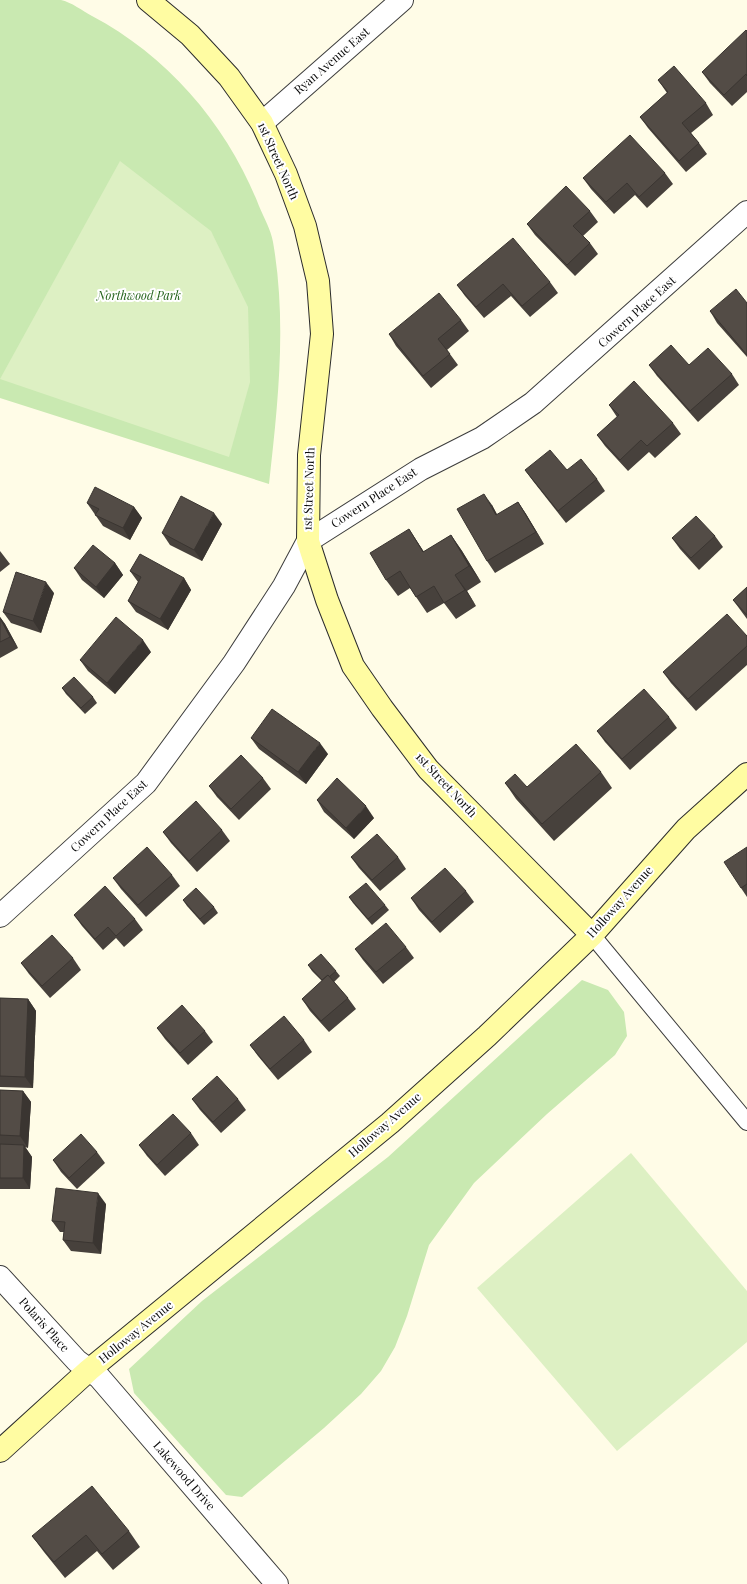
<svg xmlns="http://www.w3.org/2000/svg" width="747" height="1584" font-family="'Playfair Display',serif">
  <rect width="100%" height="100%" fill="#fffce7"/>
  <!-- green -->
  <g fill="#c9e9b1">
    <path d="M 0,0 C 17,0 44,0 61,0 C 71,2 83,11 92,16 C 168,56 228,126 259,206 C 264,218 271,230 273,242 C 287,322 278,404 269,484 L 0,398 Z"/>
    <polygon points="582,980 608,990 624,1012 627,1036 615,1055 547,1114 474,1183 429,1245 407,1316 395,1347 381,1371 361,1394 324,1428 242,1497 226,1495 134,1393 129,1369 202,1301 388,1157"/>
  </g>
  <!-- pitch -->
  <g fill="#ddf0c3">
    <polygon points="120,161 211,231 248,307 250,382 229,457 0,379"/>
    <polygon points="631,1153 747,1291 747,1342 617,1451 477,1288"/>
  </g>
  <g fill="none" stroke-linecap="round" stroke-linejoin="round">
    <defs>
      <polyline id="lane" points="592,935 747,1122"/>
      <g id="street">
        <polyline points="262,123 402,0"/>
        <polyline points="0,916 146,783 234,663 284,586 308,541 421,469 482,438 533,403 747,212"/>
        <polyline points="0,1277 77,1361 99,1377 277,1584"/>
      </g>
      <g id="secondary">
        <polyline points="148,0 190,35 229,77 262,123 286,174 305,226 318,281 322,334 309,455 308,541 327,600 353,666 382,708 428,769 592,935"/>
        <polyline points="0,1451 89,1370 390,1123 487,1036 592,935 686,829 747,774"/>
      </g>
    </defs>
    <!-- lane casing -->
    <use href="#lane" stroke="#3d3d3d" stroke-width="18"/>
    <!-- street casing -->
    <use href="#street" stroke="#3d3d3d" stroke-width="24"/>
    <!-- secondary casing -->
    <use href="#secondary" stroke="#2c2c2c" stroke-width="24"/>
    <!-- lane -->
    <use href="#lane" stroke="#fff" stroke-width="16"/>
    <!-- street -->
    <use href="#street" stroke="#fff" stroke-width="22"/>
    <!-- secondary -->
    <use href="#secondary" stroke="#fffca2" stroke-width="22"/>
  </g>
  <!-- wall -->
  <g fill="#47413c">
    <polygon points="747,31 747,92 732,106 710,83 702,72"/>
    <polygon points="658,80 706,103 713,115 691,133 699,143 707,154 686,172 648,128 640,117 667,93"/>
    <polygon points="665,173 673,184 647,208 635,195 614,214 591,189 583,178"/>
    <polygon points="590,211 598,222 583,236 590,243 598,254 575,276 535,235 527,224"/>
    <polygon points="550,282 558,293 530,317 511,296 484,318 465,296 457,285"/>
    <polygon points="747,303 747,357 717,323 710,311"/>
    <polygon points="461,320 469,331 447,350 458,365 431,388 396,346 389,334"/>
    <polygon points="649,365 689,365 732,374 739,385 698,422 657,376"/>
    <polygon points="609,405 673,423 681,434 655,458 649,452 628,471 605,446 597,435 617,417"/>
    <polygon points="525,470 597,479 605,491 566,523 533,481"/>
    <polygon points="518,502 526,514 544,544 495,573 487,561 492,505 497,515"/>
    <polygon points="87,503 134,507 142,518 130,540 103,526"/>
    <polygon points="222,524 202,561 170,545 162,533"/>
    <polygon points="409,529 424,552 451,535 462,551 481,582 467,591 476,606 456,619 444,603 427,613 410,588 398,596 386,580"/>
    <polygon points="715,536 723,547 699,570 680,549 672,538"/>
    <polygon points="0,551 10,564 0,572"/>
    <polygon points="115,563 123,575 104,598 82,580 74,568"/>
    <polygon points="130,571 184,578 191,590 168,630 136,612 128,601 138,582"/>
    <polygon points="747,587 747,619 733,600"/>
    <polygon points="54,593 41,633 11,623 3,612"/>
    <polygon points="0,617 5,624 18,648 0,658"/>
    <polygon points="747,636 747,665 696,711 671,683 663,672"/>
    <polygon points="151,652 115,694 88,671 80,660"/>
    <polygon points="62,688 93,697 97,703 85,714 66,694"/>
    <polygon points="669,717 677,728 630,770 605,742 597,731"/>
    <polygon points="251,738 328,754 306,784 259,749"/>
    <polygon points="601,772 612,788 554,841 516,799 505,783 527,787"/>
    <polygon points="263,778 271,789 239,820 217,797 209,786"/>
    <polygon points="317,800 374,818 354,839 324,812"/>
    <polygon points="222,830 230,841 197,872 171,843 163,832"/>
    <polygon points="747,847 747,897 741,888"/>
    <polygon points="351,857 398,857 406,869 380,891 359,868"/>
    <polygon points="172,875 180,886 146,917 121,889 113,878"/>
    <polygon points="466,891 474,902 440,933 419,910 411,898"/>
    <polygon points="349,897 385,905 389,910 372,925 353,903"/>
    <polygon points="183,900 214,907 218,913 204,925 187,906"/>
    <polygon points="74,915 135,919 143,930 124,947 116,938 103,950 82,926"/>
    <polygon points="406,947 414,958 383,984 363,960 355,949"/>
    <polygon points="73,958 81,970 50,998 29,974 21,963"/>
    <polygon points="308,965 336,971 340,976 334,982 348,998 356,1009 329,1032 310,1011 302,999 322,981 312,971"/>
    <polygon points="0,998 28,999 36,1011 33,1088 0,1087"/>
    <polygon points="157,1028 205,1031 213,1042 188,1065 165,1039"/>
    <polygon points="304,1040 312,1052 278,1080 258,1056 250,1045"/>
    <polygon points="0,1090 23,1091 31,1102 28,1148 25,1147 32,1157 30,1189 0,1189"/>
    <polygon points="192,1099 238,1099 246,1110 221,1133 200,1110"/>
    <polygon points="191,1133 199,1145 165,1176 147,1156 139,1145"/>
    <polygon points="97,1152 105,1163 77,1189 61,1172 53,1160"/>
    <polygon points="106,1204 101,1254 71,1251 63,1240 64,1232 60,1232 52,1221"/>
    <polygon points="129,1531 140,1547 113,1570 97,1551 65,1578 44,1552 32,1536"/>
  </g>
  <!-- shaded-wall -->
  <g fill="#3a3531">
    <polygon points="484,494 492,505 504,527 496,515"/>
    <polygon points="518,502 526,514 544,544 536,532"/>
    <polygon points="134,507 142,518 130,540 123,528"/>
    <polygon points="214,513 222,524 202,561 194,550"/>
    <polygon points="409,529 420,546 435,569 423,552"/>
    <polygon points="451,535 462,551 481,582 469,566"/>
    <polygon points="115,563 123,575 104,598 96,587"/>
    <polygon points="455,575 467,591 476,606 465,590"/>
    <polygon points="184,578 191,590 168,630 160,619"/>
    <polygon points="46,582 54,593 41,633 33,621"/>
    <polygon points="0,617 5,624 18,648 10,637 0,618"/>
    <polygon points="143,640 151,652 115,694 107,683"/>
    <polygon points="320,743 328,754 306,784 298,772"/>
    <polygon points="366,806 374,818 354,839 346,828"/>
    <polygon points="28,999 36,1011 33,1088 25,1077"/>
    <polygon points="23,1091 31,1102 28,1148 20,1136"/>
    <polygon points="24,1145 32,1157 30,1189 23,1178"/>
    <polygon points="98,1193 106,1204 101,1254 93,1243"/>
  </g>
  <!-- building -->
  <g fill="#534c46" stroke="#3a3531">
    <polygon points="746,30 747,31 747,76 746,74 724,95 702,72"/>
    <polygon points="674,66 706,103 682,123 699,143 679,161 640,117 668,92 658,80"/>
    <polygon points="630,135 665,173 639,197 627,183 606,202 583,178"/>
    <polygon points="566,186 590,211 573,226 590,243 567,265 527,224"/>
    <polygon points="513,238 550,282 522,306 503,284 476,307 457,285"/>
    <polygon points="736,289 747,303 747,355 710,311"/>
    <polygon points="439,293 461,320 438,339 450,354 423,376 389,334"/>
    <polygon points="671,345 689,365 708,348 732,374 690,411 649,365"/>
    <polygon points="634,381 673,423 647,446 641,440 620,460 597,435 619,415 609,405"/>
    <polygon points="550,450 567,470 581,459 597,479 558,511 525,470"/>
    <polygon points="95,487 134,507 123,528 95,515 99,509 87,503"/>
    <polygon points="484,494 496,515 518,502 536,532 487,561 457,509"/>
    <polygon points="181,496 214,513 194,550 162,533"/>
    <polygon points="696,516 715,536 691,558 672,538"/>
    <polygon points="409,529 423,552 451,535 469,566 455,575 465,590 444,603 434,586 416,597 400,571 386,580 370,553"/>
    <polygon points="93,545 115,563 96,587 74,568"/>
    <polygon points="140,554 184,578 160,619 128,601 141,577 130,571"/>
    <polygon points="16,572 46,582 33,621 3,612"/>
    <polygon points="747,587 747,615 733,600"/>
    <polygon points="727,614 747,636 747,646 688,699 663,672"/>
    <polygon points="116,617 143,640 107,683 80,660"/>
    <polygon points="0,618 10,637 0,642"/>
    <polygon points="74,677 93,697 81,708 62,688"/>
    <polygon points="644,689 669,717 622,759 597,731"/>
    <polygon points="272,709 320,743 298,772 251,738"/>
    <polygon points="576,744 601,772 542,824 505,783 515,774 527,787"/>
    <polygon points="241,755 263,778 231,809 209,786"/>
    <polygon points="337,778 366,806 346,828 317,800"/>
    <polygon points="196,801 222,830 189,861 163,832"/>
    <polygon points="377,834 398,857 372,880 351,857"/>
    <polygon points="147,847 172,875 138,905 113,878"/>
    <polygon points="747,847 747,884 741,888 724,862"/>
    <polygon points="445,868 466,891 432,922 411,898"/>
    <polygon points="366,883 385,905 368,919 349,897"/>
    <polygon points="105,886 135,919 116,936 108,927 95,939 74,915"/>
    <polygon points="196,888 214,907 200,919 183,900"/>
    <polygon points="386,923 406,947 376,972 355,949"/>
    <polygon points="52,935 73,958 42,986 21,963"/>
    <polygon points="321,954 336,971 329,977 328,975 322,980 308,965"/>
    <polygon points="328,975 348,998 321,1021 302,999"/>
    <polygon points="0,998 28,999 25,1077 0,1076"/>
    <polygon points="182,1005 205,1031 180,1053 157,1028"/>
    <polygon points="284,1016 304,1040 270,1069 250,1045"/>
    <polygon points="217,1076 238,1099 213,1122 192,1099"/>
    <polygon points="0,1090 23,1091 20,1136 0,1135"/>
    <polygon points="173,1114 191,1133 157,1165 139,1145"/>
    <polygon points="81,1134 97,1152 69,1178 53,1160"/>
    <polygon points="0,1144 24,1145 23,1178 0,1178"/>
    <polygon points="56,1188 98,1193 93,1243 63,1240 65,1222 52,1221"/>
    <polygon points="92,1486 129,1531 102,1554 86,1535 54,1562 32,1536"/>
  </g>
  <g text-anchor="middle" stroke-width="4" stroke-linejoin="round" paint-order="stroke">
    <!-- street labels -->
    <g font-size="12" fill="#0a0a0a" stroke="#fff">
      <text transform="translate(332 61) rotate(-41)" y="4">Ryan Avenue East</text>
      <text transform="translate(278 161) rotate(66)" y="4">1st Street North</text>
      <text transform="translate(637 312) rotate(-42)" y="4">Cowern Place East</text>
      <text transform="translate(309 489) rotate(-88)" y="4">1st Street North</text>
      <text transform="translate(374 498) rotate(-33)" y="4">Cowern Place East</text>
      <text transform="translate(446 785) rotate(47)" y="4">1st Street North</text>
      <text transform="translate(109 816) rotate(-43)" y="4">Cowern Place East</text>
      <text transform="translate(620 902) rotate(-48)" y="4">Holloway Avenue</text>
      <text transform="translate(385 1125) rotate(-41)" y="4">Holloway Avenue</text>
      <text transform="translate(44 1325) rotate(48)" y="4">Polaris Place</text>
      <text transform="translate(136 1332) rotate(-39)" y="4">Holloway Avenue</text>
      <text transform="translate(184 1476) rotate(49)" y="4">Lakewood Drive</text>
    </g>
    <!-- park labels -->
    <g font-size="12" font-style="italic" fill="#23621a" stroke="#fff">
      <text x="139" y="300">Northwood Park</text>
    </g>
  </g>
</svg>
